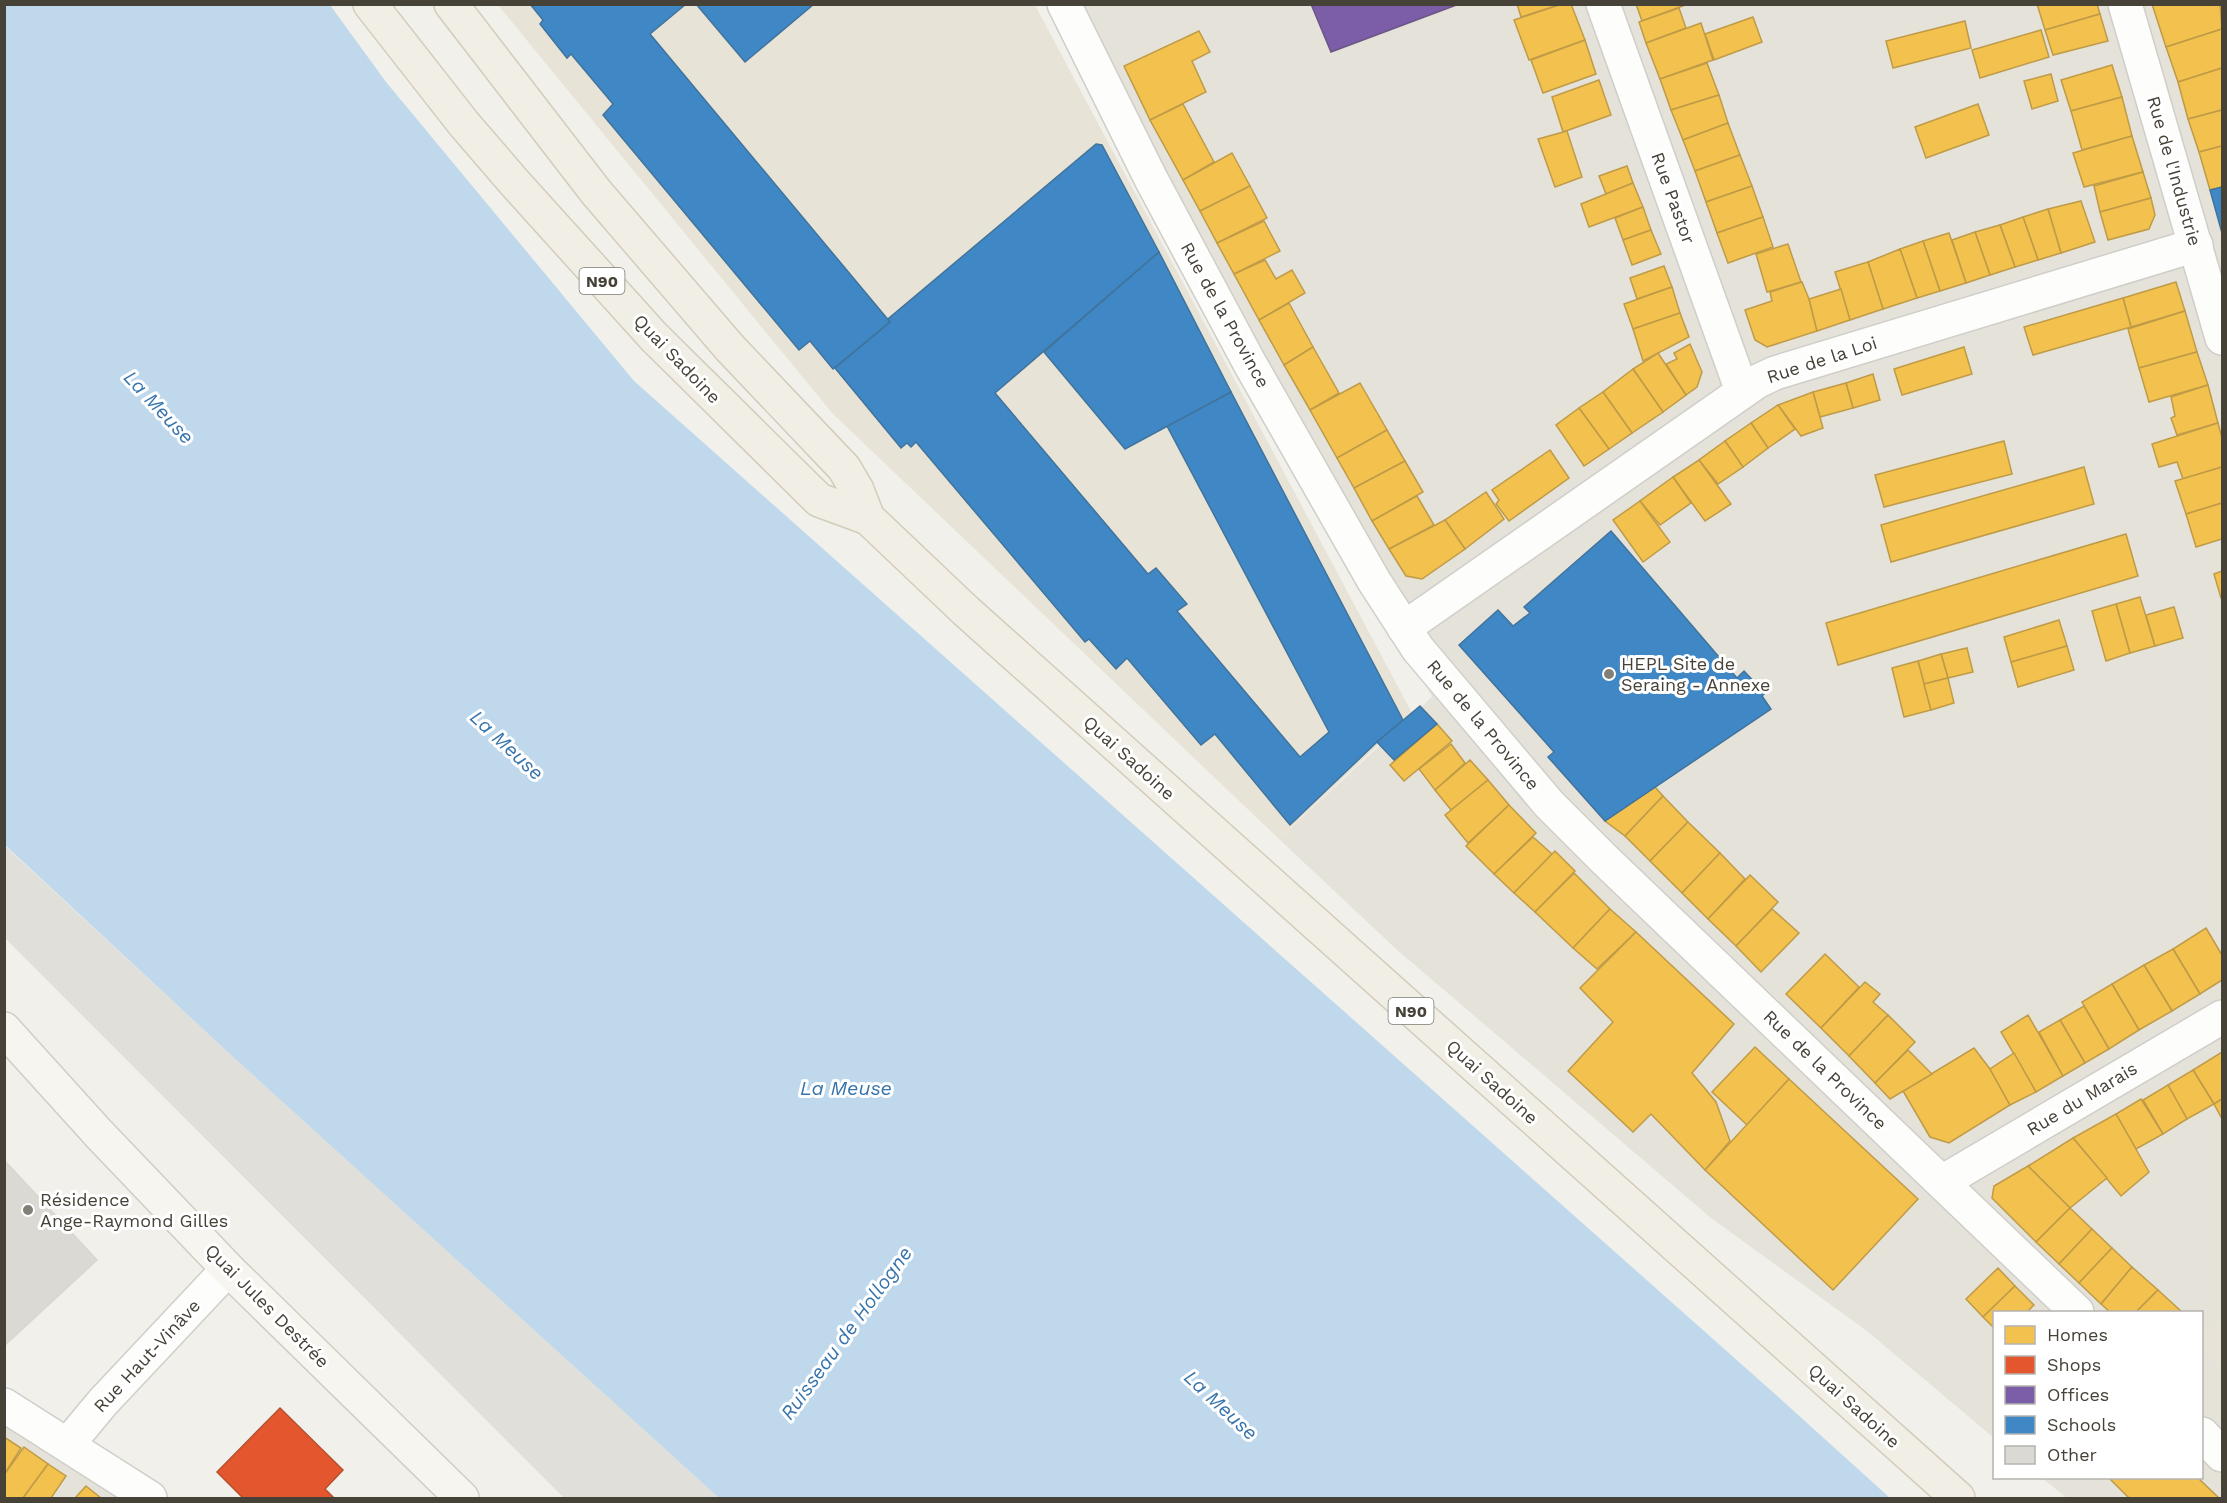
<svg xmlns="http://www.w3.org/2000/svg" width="2227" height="1503" font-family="'Work Sans',sans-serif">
  <rect width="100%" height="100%" fill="#f1f0eb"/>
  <!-- residential -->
  <g fill="#e5e2da">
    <polygon points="1074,5 2222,5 2222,1498 2067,1498 2042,1478 2202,1478 2202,1312 1994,1312 1994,1438 1867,1331 1711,1218 1396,949 1279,839 1432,697"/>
    <polygon points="5,1424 122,1498 5,1498"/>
  </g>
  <!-- industrial -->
  <polygon fill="#e1dfda" points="4,845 232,1056 719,1498 564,1498 5,938"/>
  <!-- education -->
  <g fill="#e7e3d7">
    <polygon points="498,5 1035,5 1412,713 1279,839 832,413"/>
    <polygon points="2222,1318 2222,1373 2202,1348 2202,1331"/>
  </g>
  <!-- water -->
  <polygon fill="#bfd8ec" points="4,5 330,5 386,82 634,381 1775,1394 1890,1498 719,1498 232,1056 5,845"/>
  <!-- homes -->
  <g fill="#f2c14e" stroke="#bf9b47" stroke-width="1.5">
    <polygon points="1517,4 1562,4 1521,17"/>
    <polygon points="1562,4 1571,4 1585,40 1529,60 1514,20"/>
    <polygon points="1636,4 1688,4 1642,21"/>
    <polygon points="2037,4 2097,4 2100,14 2045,30"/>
    <polygon points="2152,4 2220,4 2222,29 2166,47"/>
    <polygon points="1679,8 1686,28 1646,43 1639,22"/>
    <polygon points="2100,14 2108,41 2053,55 2045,30"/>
    <polygon points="1753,17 1762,42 1714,60 1705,34"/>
    <polygon points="1965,21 1971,48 1893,68 1886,41"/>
    <polygon points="1701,23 1713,60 1660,79 1646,43"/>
    <polygon points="2222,29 2222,68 2178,82 2166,47"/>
    <polygon points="2041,30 2049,57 1980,78 1972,50"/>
    <polygon points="1199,31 1210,52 1192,61 1206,92 1150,120 1124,66"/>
    <polygon points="1585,40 1596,74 1543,93 1531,60"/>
    <polygon points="1707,63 1719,95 1671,110 1660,79"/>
    <polygon points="2112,65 2122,97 2071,111 2061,80"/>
    <polygon points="2222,68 2222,110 2188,119 2178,82"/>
    <polygon points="2051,74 2058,101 2032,109 2024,81"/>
    <polygon points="1599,80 1611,115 1563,132 1552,97"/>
    <polygon points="1719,95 1728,123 1683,140 1671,110"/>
    <polygon points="2122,97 2132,136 2082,150 2071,111"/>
    <polygon points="1183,104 1214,162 1183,180 1150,120"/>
    <polygon points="1978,104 1989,135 1926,158 1915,127"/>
    <polygon points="2222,110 2222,146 2199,152 2188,119"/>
    <polygon points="1728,123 1740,155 1695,171 1683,140"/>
    <polygon points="1567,131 1582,177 1555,187 1538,139"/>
    <polygon points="2132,136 2143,172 2084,187 2073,153"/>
    <polygon points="2222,146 2222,187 2210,190 2199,152"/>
    <polygon points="1232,153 1250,186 1200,211 1183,180"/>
    <polygon points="1740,155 1752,186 1706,202 1695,171"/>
    <polygon points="1627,166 1633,183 1606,194 1599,176"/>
    <polygon points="2143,172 2151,198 2100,212 2094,186"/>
    <polygon points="1633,183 1643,207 1589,227 1581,204"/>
    <polygon points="1250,186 1267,218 1217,243 1200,211"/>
    <polygon points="1752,186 1763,217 1717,233 1706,202"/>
    <polygon points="2151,198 2155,215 2149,229 2108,240 2100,212"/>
    <polygon points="2081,201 2095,242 2061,253 2048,209"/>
    <polygon points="1643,207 1651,230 1623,240 1615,218"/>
    <polygon points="2048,209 2061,253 2038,260 2023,217"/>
    <polygon points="1763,217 1773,247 1728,263 1717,233"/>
    <polygon points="2023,217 2038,260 2015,267 2000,225"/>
    <polygon points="1264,221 1280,251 1234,274 1217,243"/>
    <polygon points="2000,225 2015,267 1990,275 1975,232"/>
    <polygon points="1651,230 1661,254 1632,265 1623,240"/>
    <polygon points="1975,232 1990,275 1966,283 1952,240"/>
    <polygon points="1949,233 1966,283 1940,291 1923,241"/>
    <polygon points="1923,241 1940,291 1917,298 1900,249"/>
    <polygon points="1788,244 1801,282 1767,292 1756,254"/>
    <polygon points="1900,249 1917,298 1883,309 1868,262"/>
    <polygon points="1265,260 1276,279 1292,270 1305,293 1259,320 1234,274"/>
    <polygon points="1868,262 1883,309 1850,320 1835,272"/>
    <polygon points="1664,266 1672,287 1637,299 1630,278"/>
    <polygon points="1802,282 1809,299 1817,331 1767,347 1755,340 1745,310 1772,301 1770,292"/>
    <polygon points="2176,282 2185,311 2131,327 2123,298"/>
    <polygon points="1672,287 1680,313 1633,329 1624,304"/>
    <polygon points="1841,289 1850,320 1817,331 1809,299"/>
    <polygon points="2123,298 2131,327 2033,355 2024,327"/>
    <polygon points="1289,303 1313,347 1284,365 1259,320"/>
    <polygon points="2185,311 2197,352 2139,368 2128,329"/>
    <polygon points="1680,313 1689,337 1643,361 1633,329"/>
    <polygon points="1690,344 1702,372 1697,387 1686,395 1666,364 1677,359 1674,353"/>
    <polygon points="1313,347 1339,393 1310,410 1284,365"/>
    <polygon points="1964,347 1972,374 1902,395 1894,369"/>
    <polygon points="2197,352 2208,385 2149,402 2139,368"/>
    <polygon points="1658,353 1686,395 1663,412 1633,369"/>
    <polygon points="1633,369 1663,412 1632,433 1603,392"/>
    <polygon points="1873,374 1880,400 1853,408 1846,383"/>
    <polygon points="1360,383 1387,430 1337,458 1310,410"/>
    <polygon points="1846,383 1853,408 1820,417 1813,392"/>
    <polygon points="2208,385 2218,423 2177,435 2171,418 2175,416 2171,397"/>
    <polygon points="1603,392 1632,433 1609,449 1579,408"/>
    <polygon points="1813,392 1823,428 1801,436 1778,405"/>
    <polygon points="1778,405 1795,429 1768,448 1751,423"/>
    <polygon points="1579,408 1609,449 1584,466 1556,425"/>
    <polygon points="1751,423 1768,448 1743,467 1725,441"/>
    <polygon points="2218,423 2222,438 2222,467 2183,479 2177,462 2159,467 2152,444"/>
    <polygon points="1387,430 1405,461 1354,488 1337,458"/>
    <polygon points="1725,441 1743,467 1718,484 1699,460"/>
    <polygon points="2004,441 2012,474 1884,507 1875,475"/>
    <polygon points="1550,450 1569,478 1509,521 1496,504 1499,500 1492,490"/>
    <polygon points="1699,460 1731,504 1705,521 1673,477"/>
    <polygon points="1405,461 1423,492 1372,521 1354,488"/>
    <polygon points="2084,467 2094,504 1891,562 1881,525"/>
    <polygon points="2222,467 2222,503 2186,514 2175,481"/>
    <polygon points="1673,477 1691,503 1660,525 1640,501"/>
    <polygon points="1486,492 1504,519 1465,549 1445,520"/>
    <polygon points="1417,496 1434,525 1389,549 1372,521"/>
    <polygon points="1640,501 1670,542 1643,562 1613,520"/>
    <polygon points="2222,503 2222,539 2196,547 2186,514"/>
    <polygon points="1445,520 1465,549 1422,579 1406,576 1389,549"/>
    <polygon points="2126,534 2138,576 1838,665 1826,623"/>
    <polygon points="2222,571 2222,598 2221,598 2214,574"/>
    <polygon points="2140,597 2155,646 2130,653 2116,604"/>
    <polygon points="2116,604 2130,653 2106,661 2092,611"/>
    <polygon points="2174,607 2183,638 2155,646 2146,615"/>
    <polygon points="2059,620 2067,646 2011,662 2004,637"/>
    <polygon points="2067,646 2074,670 2018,687 2011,662"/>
    <polygon points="1967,648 1973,672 1948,678 1941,654"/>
    <polygon points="1941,654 1948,678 1924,684 1918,661"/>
    <polygon points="1918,661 1931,710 1904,717 1892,668"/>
    <polygon points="1948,678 1954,703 1931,710 1924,684"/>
    <polygon points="1437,724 1452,741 1404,781 1390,765"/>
    <polygon points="1451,744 1465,763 1435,790 1419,769"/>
    <polygon points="1470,760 1488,780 1451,810 1435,790"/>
    <polygon points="1488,780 1509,805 1468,843 1445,815"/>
    <polygon points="1655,787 1663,796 1625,836 1605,821"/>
    <polygon points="1663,796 1688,822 1650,861 1625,836"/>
    <polygon points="1509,805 1536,833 1494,874 1466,846"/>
    <polygon points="1688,822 1720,853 1682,893 1650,861"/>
    <polygon points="1533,837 1552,854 1514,893 1494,874"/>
    <polygon points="1555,851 1575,871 1535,912 1514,893"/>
    <polygon points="1720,853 1745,879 1708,919 1682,893"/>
    <polygon points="1574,873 1610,909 1573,948 1535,912"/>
    <polygon points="1750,875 1778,902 1736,946 1708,919"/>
    <polygon points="1610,909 1636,932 1597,969 1573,948"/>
    <polygon points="1772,909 1799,933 1761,972 1736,946"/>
    <polygon points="2206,928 2222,955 2222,980 2200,994 2173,949"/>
    <polygon points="1636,932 1734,1024 1692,1073 1716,1102 1730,1141 1705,1170 1651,1114 1633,1132 1568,1071 1613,1022 1580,988"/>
    <polygon points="2173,949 2200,994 2172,1011 2144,965"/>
    <polygon points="1825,954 1859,987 1821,1028 1786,994"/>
    <polygon points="2144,965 2172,1011 2139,1030 2112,984"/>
    <polygon points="1865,982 1880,994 1873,1002 1888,1015 1849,1056 1821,1028"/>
    <polygon points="2112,984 2139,1030 2109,1049 2082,1002"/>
    <polygon points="2084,1006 2109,1049 2085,1063 2060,1020"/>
    <polygon points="1888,1015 1915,1042 1875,1083 1849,1056"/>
    <polygon points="2028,1015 2063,1076 2036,1092 2001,1032"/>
    <polygon points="2060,1020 2085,1063 2063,1076 2039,1032"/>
    <polygon points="1755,1047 1789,1079 1747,1125 1712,1092"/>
    <polygon points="1974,1048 1990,1069 2010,1105 1949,1143 1930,1137 1903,1091"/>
    <polygon points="1908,1050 1932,1074 1890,1099 1875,1083"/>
    <polygon points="2222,1052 2222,1099 2214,1104 2193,1070"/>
    <polygon points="2014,1053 2036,1092 2010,1105 1990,1069"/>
    <polygon points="2193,1070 2214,1104 2187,1119 2168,1085"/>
    <polygon points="1789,1079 1918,1199 1833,1290 1705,1170"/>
    <polygon points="2168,1085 2187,1119 2163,1134 2143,1100"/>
    <polygon points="2141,1099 2163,1134 2136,1149 2116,1114"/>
    <polygon points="2222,1099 2222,1119 2214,1104"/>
    <polygon points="2116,1114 2149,1172 2121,1196 2073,1138"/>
    <polygon points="2073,1138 2107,1178 2070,1208 2028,1166"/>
    <polygon points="2028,1166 2070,1208 2036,1242 1992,1198 1994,1186"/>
    <polygon points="2070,1208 2092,1229 2059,1264 2036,1242"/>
    <polygon points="2092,1229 2112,1248 2079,1283 2059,1264"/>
    <polygon points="2112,1248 2132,1267 2101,1304 2079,1283"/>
    <polygon points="2132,1267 2158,1290 2136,1312 2110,1312 2101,1304"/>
    <polygon points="1998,1268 2015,1286 1983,1317 1966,1299"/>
    <polygon points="2015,1286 2034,1305 2027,1312 1994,1312 1994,1328 1983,1317"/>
    <polygon points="2158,1290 2182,1312 2136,1312"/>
    <polygon points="4,1437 21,1448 4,1475"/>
    <polygon points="24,1447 48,1464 23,1498 4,1498 4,1475"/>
    <polygon points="48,1464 66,1476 51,1498 23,1498"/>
    <polygon points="2109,1478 2198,1478 2219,1498 2129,1498"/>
    <polygon points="86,1486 101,1498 75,1498"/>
  </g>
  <!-- shops -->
  <polygon fill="#e4572e" stroke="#b55131" stroke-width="1.5" points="280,1408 343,1470 325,1489 334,1498 243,1498 217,1472"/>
  <!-- offices -->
  <polygon fill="#7b5ea7" stroke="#6b5686" stroke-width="1.5" points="1311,4 1459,4 1331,52"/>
  <!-- schools -->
  <g fill="#3f88c5" stroke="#41739b" stroke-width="1.5">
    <polygon points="530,4 686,4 650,34 890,322 833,369 810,341 799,350 603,115 613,104 571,54 567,58 540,24 543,20"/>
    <polygon points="696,4 814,4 745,62"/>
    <polygon points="1096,144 1102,145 1159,252 995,393 1148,574 1156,568 1187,604 1177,611 1300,757 1329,732 1167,426 1231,392 1403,720 1377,742 1290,825 1215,734 1201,745 1127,658 1116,669 1089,639 1085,642 916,442 911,447 907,443 901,448 835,368 890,322 888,319"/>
    <polygon points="2222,187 2222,233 2210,190"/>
    <polygon points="1159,252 1231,392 1125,449 1044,352"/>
    <polygon points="1611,531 1737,678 1744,671 1765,693 1762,696 1771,709 1605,821 1548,757 1554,752 1459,645 1498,610 1513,626 1530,613 1524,607"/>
    <polygon points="1420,706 1437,724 1394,760 1377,742"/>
  </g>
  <!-- building -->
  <polygon fill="#dbd9d4" stroke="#d9d7d1" stroke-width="1.5" points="4,1160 97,1260 4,1346"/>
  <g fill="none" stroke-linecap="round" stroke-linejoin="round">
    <defs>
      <g id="street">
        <polyline points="1064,4 1151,179 1249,362 1374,581 1418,649 1549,804 1605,860 2077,1312"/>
        <polyline points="1603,4 1742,391"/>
        <polyline points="2125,4 2222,338"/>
        <polyline points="1404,628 1758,381 1775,373 2196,245"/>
        <polyline points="1942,1182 2222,1017"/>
        <polyline points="4,1405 150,1498"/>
        <polyline points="2202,1434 2222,1455"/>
        <polyline points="68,1444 103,1402 228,1269"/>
      </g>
      <polyline id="secondary" points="4,1029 99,1134 228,1269 462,1498"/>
      <g id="primary">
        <polyline points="370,4 464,124 514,182 654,337 819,500 868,518"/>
        <polyline points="451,4 596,192 730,348 844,468 857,490 868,518 966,611 1958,1498"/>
      </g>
    </defs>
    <!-- street casing -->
    <use href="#street" stroke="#cfcec9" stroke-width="36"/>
    <!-- secondary casing -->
    <use href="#secondary" stroke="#d0cdc3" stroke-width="36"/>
    <!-- primary casing -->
    <use href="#primary" stroke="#d2ccba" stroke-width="36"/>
    <!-- street -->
    <use href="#street" stroke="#fdfdfc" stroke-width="33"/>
    <!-- secondary -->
    <use href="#secondary" stroke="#f6f5f0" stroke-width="33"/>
    <!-- primary -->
    <use href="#primary" stroke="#f1eee5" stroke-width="33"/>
  </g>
  <!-- markers -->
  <g fill="#827f77" stroke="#fff" stroke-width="2">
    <circle cx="1609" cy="674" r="6"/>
    <circle cx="28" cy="1210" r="6"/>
  </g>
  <g text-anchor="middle" stroke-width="6" stroke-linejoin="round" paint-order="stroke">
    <!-- shield labels -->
    <g fill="#fff" stroke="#7e7b74" stroke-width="1.5">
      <rect x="579.5" y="268" width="45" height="26" rx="4.5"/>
      <rect x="1388.5" y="998" width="45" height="26" rx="4.5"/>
    </g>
    <g font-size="16" font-weight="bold" fill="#474238">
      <text x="602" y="287">N90</text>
      <text x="1411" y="1017">N90</text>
    </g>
    <!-- street labels -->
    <g font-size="18" fill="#474238" stroke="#fff">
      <text transform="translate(2174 171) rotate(74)" y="6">Rue de l'Industrie</text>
      <text transform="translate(1673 198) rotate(70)" y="6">Rue Pastor</text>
      <text transform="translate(1225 315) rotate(61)" y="6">Rue de la Province</text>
      <text transform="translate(677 359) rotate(46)" y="6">Quai Sadoine</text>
      <text transform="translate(1822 360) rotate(-18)" y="6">Rue de la Loi</text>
      <text transform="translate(1483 725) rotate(50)" y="6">Rue de la Province</text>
      <text transform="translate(1129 758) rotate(42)" y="6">Quai Sadoine</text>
      <text transform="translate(1825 1070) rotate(44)" y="6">Rue de la Province</text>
      <text transform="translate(1492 1082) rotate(42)" y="6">Quai Sadoine</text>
      <text transform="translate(2082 1099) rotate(-31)" y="6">Rue du Marais</text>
      <text transform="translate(267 1306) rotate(45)" y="6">Quai Jules Destrée</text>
      <text transform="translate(147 1356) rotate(-47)" y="6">Rue Haut-Vinâve</text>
      <text transform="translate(1854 1406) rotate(42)" y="6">Quai Sadoine</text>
    </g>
    <!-- poi labels -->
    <g font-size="18" fill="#474238" stroke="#fff" text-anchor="start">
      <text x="1621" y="670">HEPL Site de<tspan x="1621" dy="21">Seraing - Annexe</tspan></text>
      <text x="40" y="1206">Résidence<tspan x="40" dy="21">Ange-Raymond Gilles</tspan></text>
    </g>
    <!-- water labels -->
    <g font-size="20" font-style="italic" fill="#3874ac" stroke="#fff">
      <text transform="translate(159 407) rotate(47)" y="7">La Meuse</text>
      <text transform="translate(507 745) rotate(43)" y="7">La Meuse</text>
      <text x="846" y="1095">La Meuse</text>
      <text transform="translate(846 1333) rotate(-54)" y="7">Ruisseau de Hollogne</text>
      <text transform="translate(1221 1405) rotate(43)" y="7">La Meuse</text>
    </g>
  </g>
  <!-- border -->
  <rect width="2227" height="1503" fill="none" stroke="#474238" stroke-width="12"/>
  <!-- legend -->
  <rect x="1993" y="1311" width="210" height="168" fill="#ffffff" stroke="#b5b3af" stroke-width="1.5"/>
  <rect x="2005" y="1326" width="30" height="18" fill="#f2c14e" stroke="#b5b3af" stroke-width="1.5"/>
  <text x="2047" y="1341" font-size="18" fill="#474238">Homes</text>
  <rect x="2005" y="1356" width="30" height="18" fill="#e4572e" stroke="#b5b3af" stroke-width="1.5"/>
  <text x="2047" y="1371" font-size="18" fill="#474238">Shops</text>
  <rect x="2005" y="1386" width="30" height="18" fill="#7b5ea7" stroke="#b5b3af" stroke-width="1.5"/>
  <text x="2047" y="1401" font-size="18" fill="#474238">Offices</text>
  <rect x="2005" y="1416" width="30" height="18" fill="#3f88c5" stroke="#b5b3af" stroke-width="1.5"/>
  <text x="2047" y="1431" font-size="18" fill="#474238">Schools</text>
  <rect x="2005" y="1446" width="30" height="18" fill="#dbd9d4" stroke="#b5b3af" stroke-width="1.5"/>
  <text x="2047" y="1461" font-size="18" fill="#474238">Other</text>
</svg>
